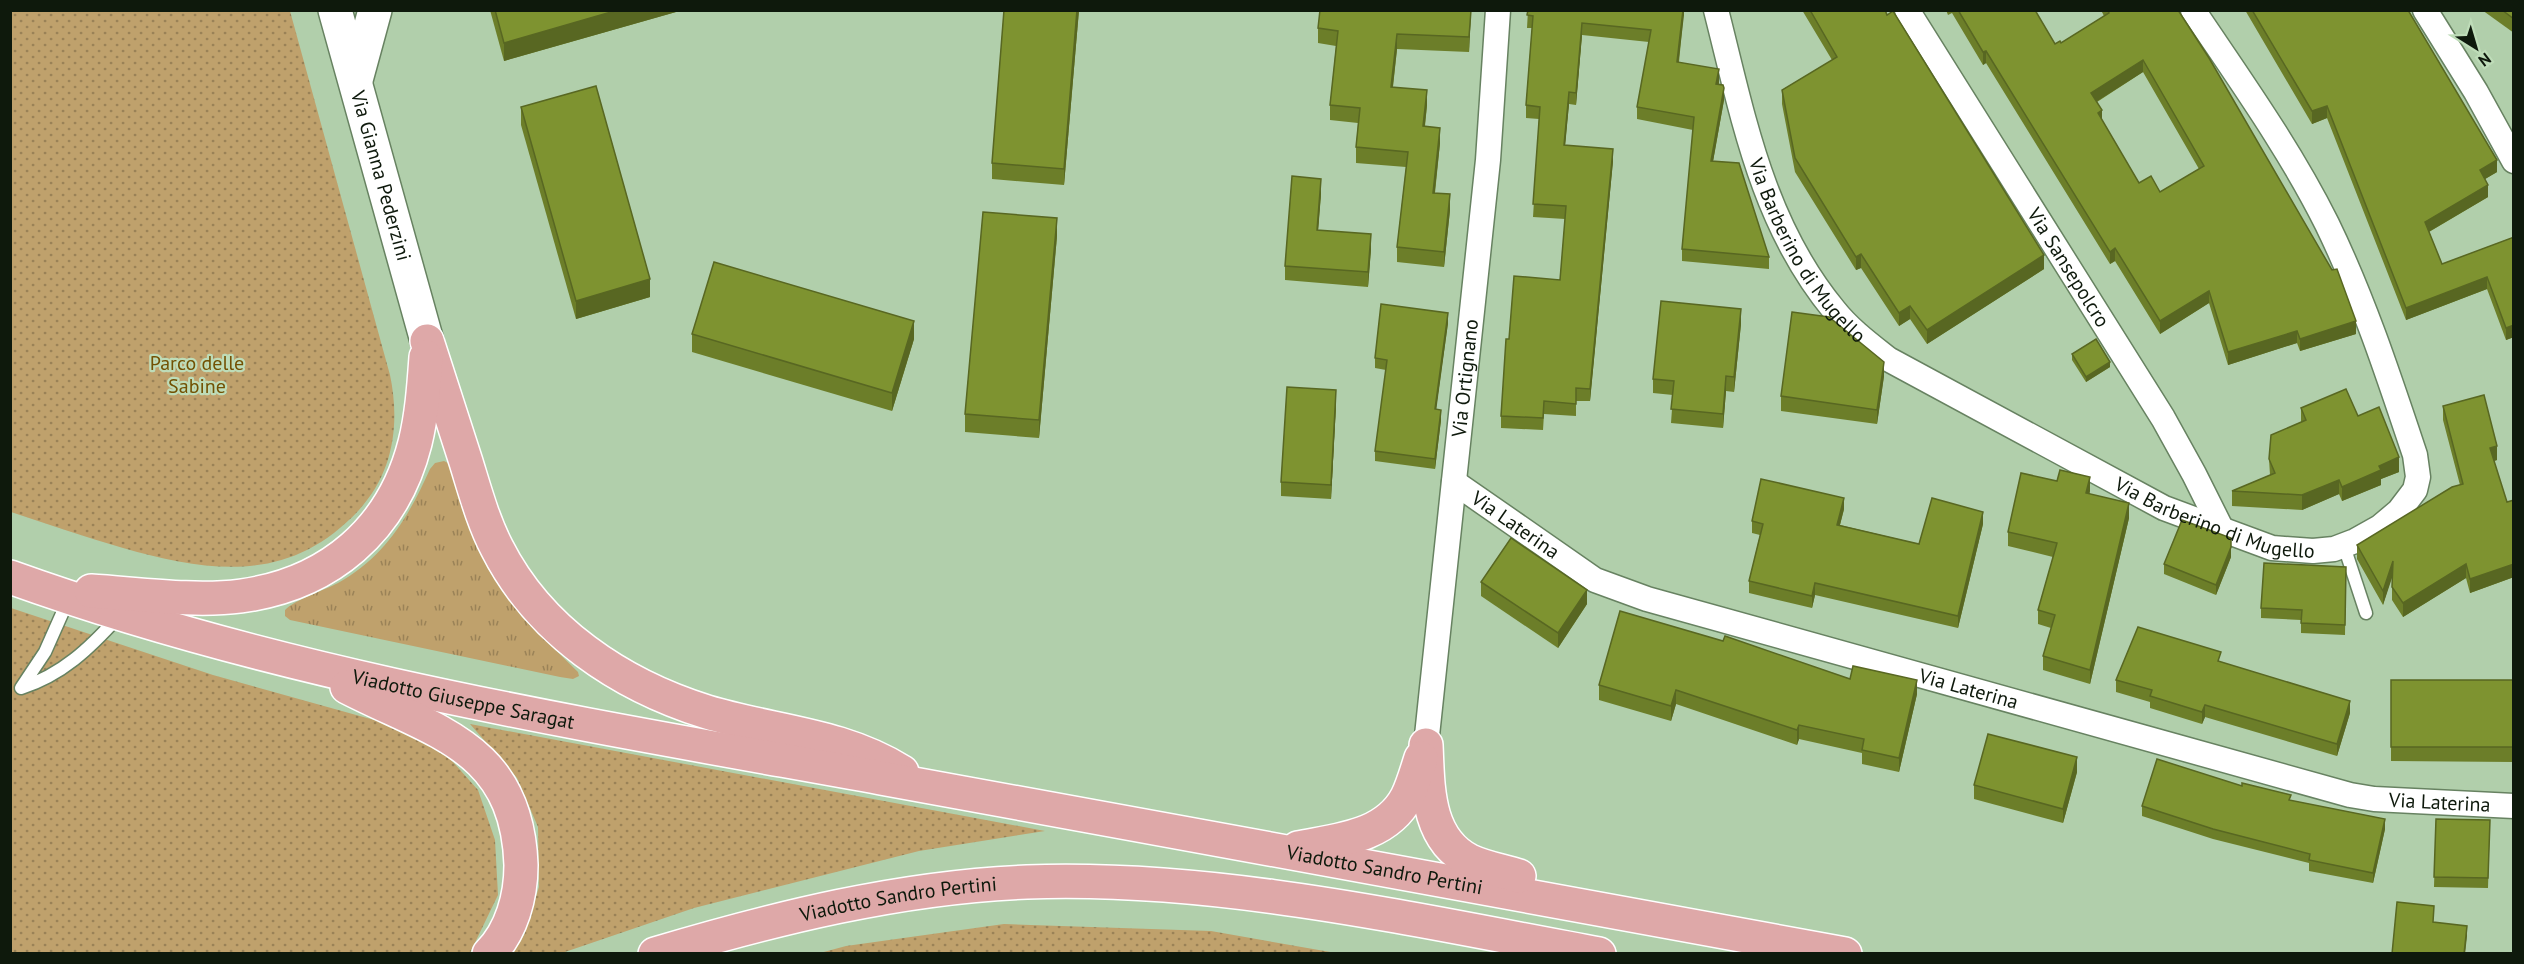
<svg xmlns="http://www.w3.org/2000/svg" width="2524" height="964" font-family="'PT Sans',sans-serif">
  <defs>
    <pattern id="grass-tufts" width="24" height="20" patternUnits="userSpaceOnUse" patternTransform="scale(1.5)"><rect width="24" height="20" fill="#bfa16c"/><path d="M3 7l-1-3M5 7V3M7 7l1-3M15 17l-1-3M17 17v-4M19 17l1-3" fill="none" stroke="#9a8257"/></pattern>
    <pattern id="park-dots" width="8" height="8" patternUnits="userSpaceOnUse" patternTransform="scale(1.5)"><rect width="8" height="8" fill="#bfa16c"/><path d="M2 2h.1M6 6h.1" fill="none" stroke="#9a8257" stroke-width="1.8" stroke-linecap="round"/></pattern>
  </defs>
  <rect width="100%" height="100%" fill="#b1cfab"/>
  <!-- grass -->
  <path fill="url(#grass-tufts)" d="M 444,461 L 450,464 L 509,596 L 524,619 L 578,672 L 579,676 L 573,679 L 560,677 L 290,620 L 285,616 L 285,610 C 294,600 325,590 338,583 C 385,557 409,516 430,469 L 435,463 Z"/>
  <!-- park -->
  <g fill="url(#park-dots)">
    <path d="M 11,10 L 290,11 L 390,375 C 400,423 394,472 359,510 C 290,584 212,573 123,548 C 85,537 48,524 11,512 Z"/>
    <polygon points="11,608 213,675 410,730 445,753 478,790 495,840 498,895 470,953 11,954"/>
    <polygon points="470,724 1045,831 919,851 694,908 562,953 513,953 524,935 539,887 538,827 517,778"/>
    <polygon points="1004,924 1211,931 1336,953 820,953 846,946"/>
  </g>
  <g fill="none" stroke-linecap="round" stroke-linejoin="round">
    <defs>
      <g id="lane">
        <polyline points="2344,546 2366,613"/>
        <path d="M 69,598 L 45,652 L 21,688 C 62,675 90,648 118,617"/>
      </g>
      <g id="street">
        <path id="s1" d="M 1716,10 C 1743,116 1762,223 1834,310 C 1849,329 1869,344 1888,359 L 2164,508 L 2272,548 L 2313,551 L 2334,549 L 2355,541 L 2380,527 L 2399,511 L 2415,490 L 2418,477 L 2415,455 C 2389,377 2363,298 2327,224 C 2289,148 2240,80 2193,10"/>
        <path id="s2" d="M 1907,10 L 2163,418 L 2194,474 L 2222,530"/>
        <polyline points="2425,10 2476,92 2514,161"/>
        <path id="s3" d="M 1454,482 L 1595,580 L 1647,599 L 2350,795 L 2374,799 L 2514,806"/>
        <path id="s4" d="M 1426,745 L 1488,160 L 1498,10"/>
      </g>
      <g id="secondary">
        <path id="s5" d="M 335,10 L 427,341"/>
        <polyline points="356,80 375,10"/>
      </g>
      <g id="primary">
        <path d="M 427,341 C 440,381 453,422 466,462 C 475,491 483,521 497,548 C 539,631 620,685 707,712 C 773,732 842,734 902,772"/>
        <path id="s6" d="M 10,577 C 291,678 589,725 881,778 C 1202,836 1523,895 1845,954"/>
        <path d="M 91,591 C 139,594 194,602 241,596 C 329,584 393,530 415,443 C 422,415 424,385 426,357"/>
        <path d="M 347,687 C 434,732 517,746 521,865 C 521,896 512,931 489,954"/>
        <path d="M 1426,745 C 1428,786 1426,839 1470,861 C 1485,868 1503,871 1519,876"/>
        <path d="M 1298,848 C 1338,840 1386,837 1407,797 C 1413,785 1417,770 1421,758"/>
        <path id="s7" d="M 655,954 C 776,918 900,887 1027,882 C 1216,875 1414,920 1599,954"/>
      </g>
    </defs>
    <!-- lane casing -->
    <use href="#lane" stroke="#678261" stroke-width="15"/>
    <!-- street casing -->
    <use href="#street" stroke="#678261" stroke-width="27"/>
    <!-- secondary casing -->
    <use href="#secondary" stroke="#678261" stroke-width="36"/>
    <!-- primary casing -->
    <use href="#primary" stroke="#fff" stroke-width="36"/>
    <!-- lane -->
    <use href="#lane" stroke="#fff" stroke-width="12"/>
    <!-- street -->
    <use href="#street" stroke="#fff" stroke-width="24"/>
    <!-- secondary -->
    <use href="#secondary" stroke="#fff" stroke-width="33"/>
    <!-- primary -->
    <use href="#primary" stroke="#dea8a8" stroke-width="33"/>
  </g>
  <!-- wall -->
  <g fill="#6c7e29" fill-rule="evenodd">
    <polygon points="490,10 683,10 504,61"/>
    <polygon points="1004,10 1079,10 1064,185 992,179 992,163"/>
    <polygon points="1320,10 1471,10 1469,52 1397,49 1393,87 1427,105 1425,126 1440,143 1435,193 1450,210 1444,267 1397,262 1397,247 1406,167 1356,163 1356,147 1358,123 1330,120 1330,105 1336,46 1318,43 1318,28"/>
    <polygon points="1528,10 1684,10 1679,62 1719,82 1719,84 1724,100 1713,161 1769,257 1769,269 1682,261 1682,249 1693,130 1637,119 1637,107 1649,42 1582,35 1576,105 1569,104 1565,145 1613,161 1590,401 1576,401 1576,416 1544,414 1543,430 1501,428 1501,416 1509,339 1560,280 1565,219 1533,217 1539,119 1526,118 1526,105 1532,28 1527,28"/>
    <polygon points="1802,10 1885,10 2044,269 1927,344 1910,319 1899,326 1861,268 1856,270 1795,172 1782,104 1782,90 1832,60"/>
    <path d="M 1946,10 L 2035,10 L 2055,44 L 2061,43 L 2104,16 L 2101,10 L 2178,10 L 2356,334 L 2300,351 L 2297,343 L 2228,365 L 2209,303 L 2160,334 L 2115,261 L 2110,264 L 1986,63 L 1983,65 L 1952,13 L 1948,15 ZM 2143,72 L 2199,169 L 2160,192 L 2139,183 L 2102,120 L 2097,102 Z"/>
    <polygon points="2245,10 2408,10 2497,172 2485,179 2488,197 2429,232 2442,264 2514,237 2514,337 2506,340 2487,289 2406,320 2327,118 2312,124"/>
    <polygon points="2482,10 2514,10 2514,33"/>
    <polygon points="521,107 650,297 576,319 521,125"/>
    <polygon points="1321,194 1318,230 1371,249 1368,287 1285,280 1285,266"/>
    <polygon points="1057,236 1039,438 965,432 965,414"/>
    <polygon points="1448,323 1436,409 1441,420 1435,469 1375,461 1375,451 1386,370 1375,368 1375,358"/>
    <polygon points="1741,324 1734,392 1726,391 1723,428 1671,423 1673,395 1653,393 1653,379"/>
    <polygon points="692,334 914,339 892,411 692,352"/>
    <polygon points="2072,354 2110,367 2086,382 2072,360"/>
    <polygon points="1884,376 1877,424 1781,411 1781,396"/>
    <polygon points="1336,405 1331,499 1281,496 1281,482"/>
    <polygon points="2443,406 2497,460 2494,461 2507,502 2514,500 2514,577 2470,593 2466,578 2403,617 2392,600 2392,575 2383,605 2357,559 2357,545 2460,485 2443,420"/>
    <polygon points="2301,408 2358,416 2399,472 2381,479 2381,485 2342,501 2339,494 2302,510 2232,506 2232,491 2270,475 2269,459 2301,422"/>
    <polygon points="2090,491 2089,494 2129,518 2090,684 2043,670 2043,656 2051,628 2038,624 2038,610 2053,557 2008,546 2008,532"/>
    <polygon points="1844,509 1840,525 1919,544 1983,524 1958,628 1815,595 1812,608 1749,593 1749,581 1760,535 1752,533 1752,521"/>
    <polygon points="2231,557 2216,595 2164,574 2164,564"/>
    <polygon points="2346,567 2345,635 2301,633 2301,620 2261,618 2261,608"/>
    <polygon points="1481,582 1587,604 1558,648 1481,596"/>
    <polygon points="2221,662 2350,713 2337,756 2205,717 2202,724 2150,708 2150,702 2116,692 2116,680"/>
    <polygon points="1850,679 1917,694 1899,772 1862,764 1862,753 1799,739 1797,745 1676,704 1671,721 1599,700 1599,685"/>
    <polygon points="2391,680 2514,680 2514,762 2391,761"/>
    <polygon points="2077,772 2063,823 1974,799 1974,785"/>
    <polygon points="2242,786 2385,829 2373,883 2309,871 2309,863 2213,839 2142,816 2142,806"/>
    <polygon points="2436,819 2490,820 2488,888 2434,887"/>
  </g>
  <!-- shaded-wall -->
  <g fill="#586722">
    <polygon points="618,10 683,10 504,61 504,43"/>
    <polygon points="1077,10 1079,10 1064,185 1064,169"/>
    <polygon points="1471,10 1469,52 1469,37"/>
    <polygon points="1683,10 1684,10 1684,15 1677,74 1677,62"/>
    <polygon points="1582,23 1582,35 1576,105 1576,93"/>
    <polygon points="1397,34 1397,49 1391,102 1391,87"/>
    <polygon points="1986,51 1986,63 1983,65 1983,52"/>
    <polygon points="2143,60 2143,72 2091,105 2091,93"/>
    <polygon points="1719,69 1719,82 1716,96 1716,84"/>
    <polygon points="1724,88 1724,100 1711,173 1711,161"/>
    <polygon points="1427,90 1427,105 1423,141 1423,126"/>
    <polygon points="1569,92 1569,104 1564,158 1564,145"/>
    <polygon points="2327,106 2327,118 2312,124 2312,111"/>
    <polygon points="2102,110 2102,122 2098,113"/>
    <polygon points="1440,128 1440,143 1433,208 1433,193"/>
    <polygon points="1613,149 1613,161 1590,401 1590,389"/>
    <polygon points="2497,160 2497,172 2480,182 2480,170"/>
    <polygon points="1321,179 1321,194 1317,245 1317,230"/>
    <polygon points="2488,185 2488,197 2425,234 2425,222"/>
    <polygon points="1450,194 1450,210 1444,267 1444,252"/>
    <polygon points="1057,218 1057,236 1039,438 1039,420"/>
    <polygon points="1371,234 1371,249 1368,287 1368,272"/>
    <polygon points="2115,248 2115,261 2110,264 2110,252"/>
    <polygon points="1861,254 1861,268 1856,270 1856,257"/>
    <polygon points="2044,255 2044,269 1927,344 1927,330"/>
    <polygon points="2487,277 2487,289 2406,320 2406,308"/>
    <polygon points="650,279 650,297 576,319 576,301"/>
    <polygon points="2209,291 2209,303 2160,334 2160,321"/>
    <polygon points="1910,306 1910,319 1899,326 1899,313"/>
    <polygon points="1741,309 1741,324 1734,392 1734,377"/>
    <polygon points="1448,313 1448,323 1435,419 1435,409"/>
    <polygon points="914,321 914,339 892,411 892,393"/>
    <polygon points="2356,321 2356,334 2300,351 2300,339"/>
    <polygon points="2514,325 2514,337 2506,340 2506,328"/>
    <polygon points="2297,331 2297,343 2228,365 2228,352"/>
    <polygon points="1884,362 1884,376 1877,424 1877,410"/>
    <polygon points="2110,362 2110,367 2086,382 2086,377"/>
    <polygon points="1726,376 1726,391 1723,428 1723,414"/>
    <polygon points="1336,390 1336,405 1331,499 1331,485"/>
    <polygon points="1441,410 1441,420 1435,469 1435,459"/>
    <polygon points="2497,446 2497,460 2490,462 2490,448"/>
    <polygon points="2399,457 2399,472 2381,479 2381,485 2342,501 2342,487 2379,466"/>
    <polygon points="2090,477 2090,491 2086,507 2086,493"/>
    <polygon points="2339,480 2339,494 2302,510 2302,495"/>
    <polygon points="1844,498 1844,509 1837,536 1837,525"/>
    <polygon points="2129,503 2129,518 2090,684 2090,670"/>
    <polygon points="1983,512 1983,524 1958,628 1958,616"/>
    <polygon points="2231,547 2231,557 2216,595 2216,585"/>
    <polygon points="2393,561 2393,575 2383,605 2383,591"/>
    <polygon points="2466,564 2466,578 2403,617 2403,603"/>
    <polygon points="2514,564 2514,577 2470,593 2470,579"/>
    <polygon points="1815,583 1815,595 1812,608 1812,596"/>
    <polygon points="1587,590 1587,604 1558,648 1558,633"/>
    <polygon points="1917,680 1917,694 1899,772 1899,758"/>
    <polygon points="1676,690 1676,704 1671,721 1671,706"/>
    <polygon points="2350,701 2350,713 2337,756 2337,744"/>
    <polygon points="2205,705 2205,717 2202,724 2202,712"/>
    <polygon points="1799,725 1799,739 1797,745 1797,730"/>
    <polygon points="2077,757 2077,772 2063,823 2063,809"/>
    <polygon points="2385,819 2385,829 2373,883 2373,873"/>
    <polygon points="2467,926 2467,936 2465,954 2464,954"/>
  </g>
  <!-- building -->
  <g fill="#7e9330" stroke="#586722" stroke-width="1.5" fill-rule="evenodd">
    <polygon points="495,10 618,10 504,43"/>
    <polygon points="1004,10 1077,10 1064,169 992,163"/>
    <polygon points="1320,10 1471,10 1469,37 1397,34 1391,87 1427,90 1423,126 1440,128 1433,193 1450,194 1444,252 1397,247 1408,152 1356,147 1360,108 1330,105 1338,31 1318,28"/>
    <polygon points="1528,10 1683,10 1677,62 1719,69 1716,84 1723,85 1724,88 1711,161 1739,163 1769,257 1682,249 1694,117 1637,107 1651,30 1582,23 1576,93 1569,92 1564,145 1613,149 1590,389 1576,388 1576,404 1544,401 1543,418 1501,416 1506,339 1509,339 1514,276 1560,280 1566,206 1533,204 1540,107 1526,105 1533,16 1527,15"/>
    <polygon points="1810,10 1885,10 1887,15 1893,11 2044,255 1927,330 1910,306 1899,313 1861,254 1856,257 1795,158 1782,90 1837,57"/>
    <path d="M 1958,10 L 2035,10 L 2055,44 L 2060,41 L 2061,43 L 2109,13 L 2108,10 L 2178,10 L 2209,58 L 2332,270 L 2337,269 L 2356,321 L 2300,339 L 2297,331 L 2228,352 L 2209,291 L 2160,321 L 2115,248 L 2110,252 L 1986,51 L 1983,52 ZM 2143,60 L 2204,166 L 2160,192 L 2151,176 L 2139,183 L 2098,113 L 2102,110 L 2091,93 Z"/>
    <polygon points="2252,10 2408,10 2497,160 2480,170 2488,185 2425,222 2442,264 2514,237 2514,325 2506,328 2487,277 2406,308 2327,106 2312,111"/>
    <polygon points="2502,10 2514,10 2514,19"/>
    <polygon points="596,86 650,279 576,301 521,107"/>
    <polygon points="1292,176 1321,179 1317,230 1371,234 1368,272 1285,266"/>
    <polygon points="983,212 1057,218 1039,420 965,414"/>
    <polygon points="714,262 914,321 892,393 692,334"/>
    <polygon points="1661,301 1741,309 1734,377 1726,376 1723,414 1671,409 1674,381 1653,379"/>
    <polygon points="1381,304 1448,313 1435,409 1441,410 1435,459 1375,451 1387,360 1375,358"/>
    <polygon points="1792,312 1829,317 1884,362 1877,410 1781,396"/>
    <polygon points="2096,339 2110,362 2086,377 2072,354"/>
    <polygon points="1287,387 1336,390 1331,485 1281,482"/>
    <polygon points="2346,389 2358,416 2379,407 2399,457 2379,466 2381,470 2342,487 2339,480 2302,495 2232,491 2275,473 2269,459 2271,435 2306,420 2301,408"/>
    <polygon points="2484,395 2497,446 2490,448 2507,502 2514,500 2514,564 2470,579 2466,564 2403,603 2392,587 2393,561 2383,591 2357,545 2452,487 2463,484 2443,406"/>
    <polygon points="2060,470 2090,477 2086,493 2129,503 2090,670 2043,656 2055,615 2038,610 2057,543 2008,532 2021,473 2057,481"/>
    <polygon points="1761,479 1844,498 1837,525 1919,544 1932,498 1983,512 1958,616 1815,583 1812,596 1749,581 1763,524 1752,521"/>
    <polygon points="2182,520 2231,538 2231,547 2216,585 2164,564"/>
    <polygon points="1511,538 1587,590 1558,633 1481,582"/>
    <polygon points="2264,563 2346,567 2345,625 2301,623 2302,610 2261,608"/>
    <polygon points="1620,611 1723,641 1725,636 1850,679 1853,666 1917,680 1899,758 1862,750 1864,739 1799,725 1797,730 1676,690 1671,706 1599,685"/>
    <polygon points="2138,627 2221,652 2218,661 2350,701 2337,744 2205,705 2202,712 2150,696 2152,690 2116,680"/>
    <rect x="2391" y="680" width="123" height="67"/>
    <polygon points="1988,734 2077,757 2063,809 1974,785"/>
    <polygon points="2157,759 2242,786 2242,783 2291,795 2289,800 2385,819 2373,873 2309,860 2310,854 2213,829 2142,806"/>
    <polygon points="2436,819 2490,820 2488,878 2434,877"/>
    <polygon points="2397,902 2434,906 2433,922 2467,926 2464,954 2392,954"/>
  </g>
  <g text-anchor="middle" stroke-width="4.5" stroke-linejoin="round" paint-order="stroke">
    <!-- street labels -->
    <g font-size="20" fill="#0e190c" stroke="#bedcb8">
      <text dy="7" stroke="none"><textPath href="#s5" startOffset="172">Via Gianna Pederzini</textPath></text>
      <text dy="7" stroke="none"><textPath href="#s1" startOffset="260">Via Barberino di Mugello</textPath></text>
      <text dy="7" stroke="none"><textPath href="#s2" startOffset="304">Via Sansepolcro</textPath></text>
      <text dy="7" stroke="none"><textPath href="#s4" startOffset="369">Via Ortignano</textPath></text>
      <text dy="7" stroke="none"><textPath href="#s1" startOffset="764">Via Barberino di Mugello</textPath></text>
      <text dy="7" stroke="none"><textPath href="#s3" startOffset="75">Via Laterina</textPath></text>
      <text dy="7" stroke="none"><textPath href="#s3" startOffset="561">Via Laterina</textPath></text>
      <text dy="7" stroke="none"><textPath href="#s6" startOffset="470">Viadotto Giuseppe Saragat</textPath></text>
      <text dy="7" stroke="none"><textPath href="#s3" startOffset="1047">Via Laterina</textPath></text>
      <text dy="7" stroke="none"><textPath href="#s6" startOffset="1407">Viadotto Sandro Pertini</textPath></text>
      <text dy="7" stroke="none"><textPath href="#s7" startOffset="250">Viadotto Sandro Pertini</textPath></text>
    </g>
    <!-- park labels -->
    <g font-size="20" fill="#725103" stroke="#bedcb8">
      <text x="197" y="370">Parco delle<tspan x="197" dy="23">Sabine</tspan></text>
    </g>
  </g>
  <!-- border -->
  <rect width="2524" height="964" fill="none" stroke="#0e190c" stroke-width="24"/>
  <!-- north arrow -->
  <g transform="translate(2476 48) rotate(143)" stroke="#bedcb8" stroke-width="4.5" paint-order="stroke">
  <path d="M0-4.5L10 22L0 15L-10 22Z" fill="#0e190c"/>
  <text y="-9" font-size="16" font-weight="bold" text-anchor="middle" fill="#0e190c">N</text>
  </g>
</svg>
